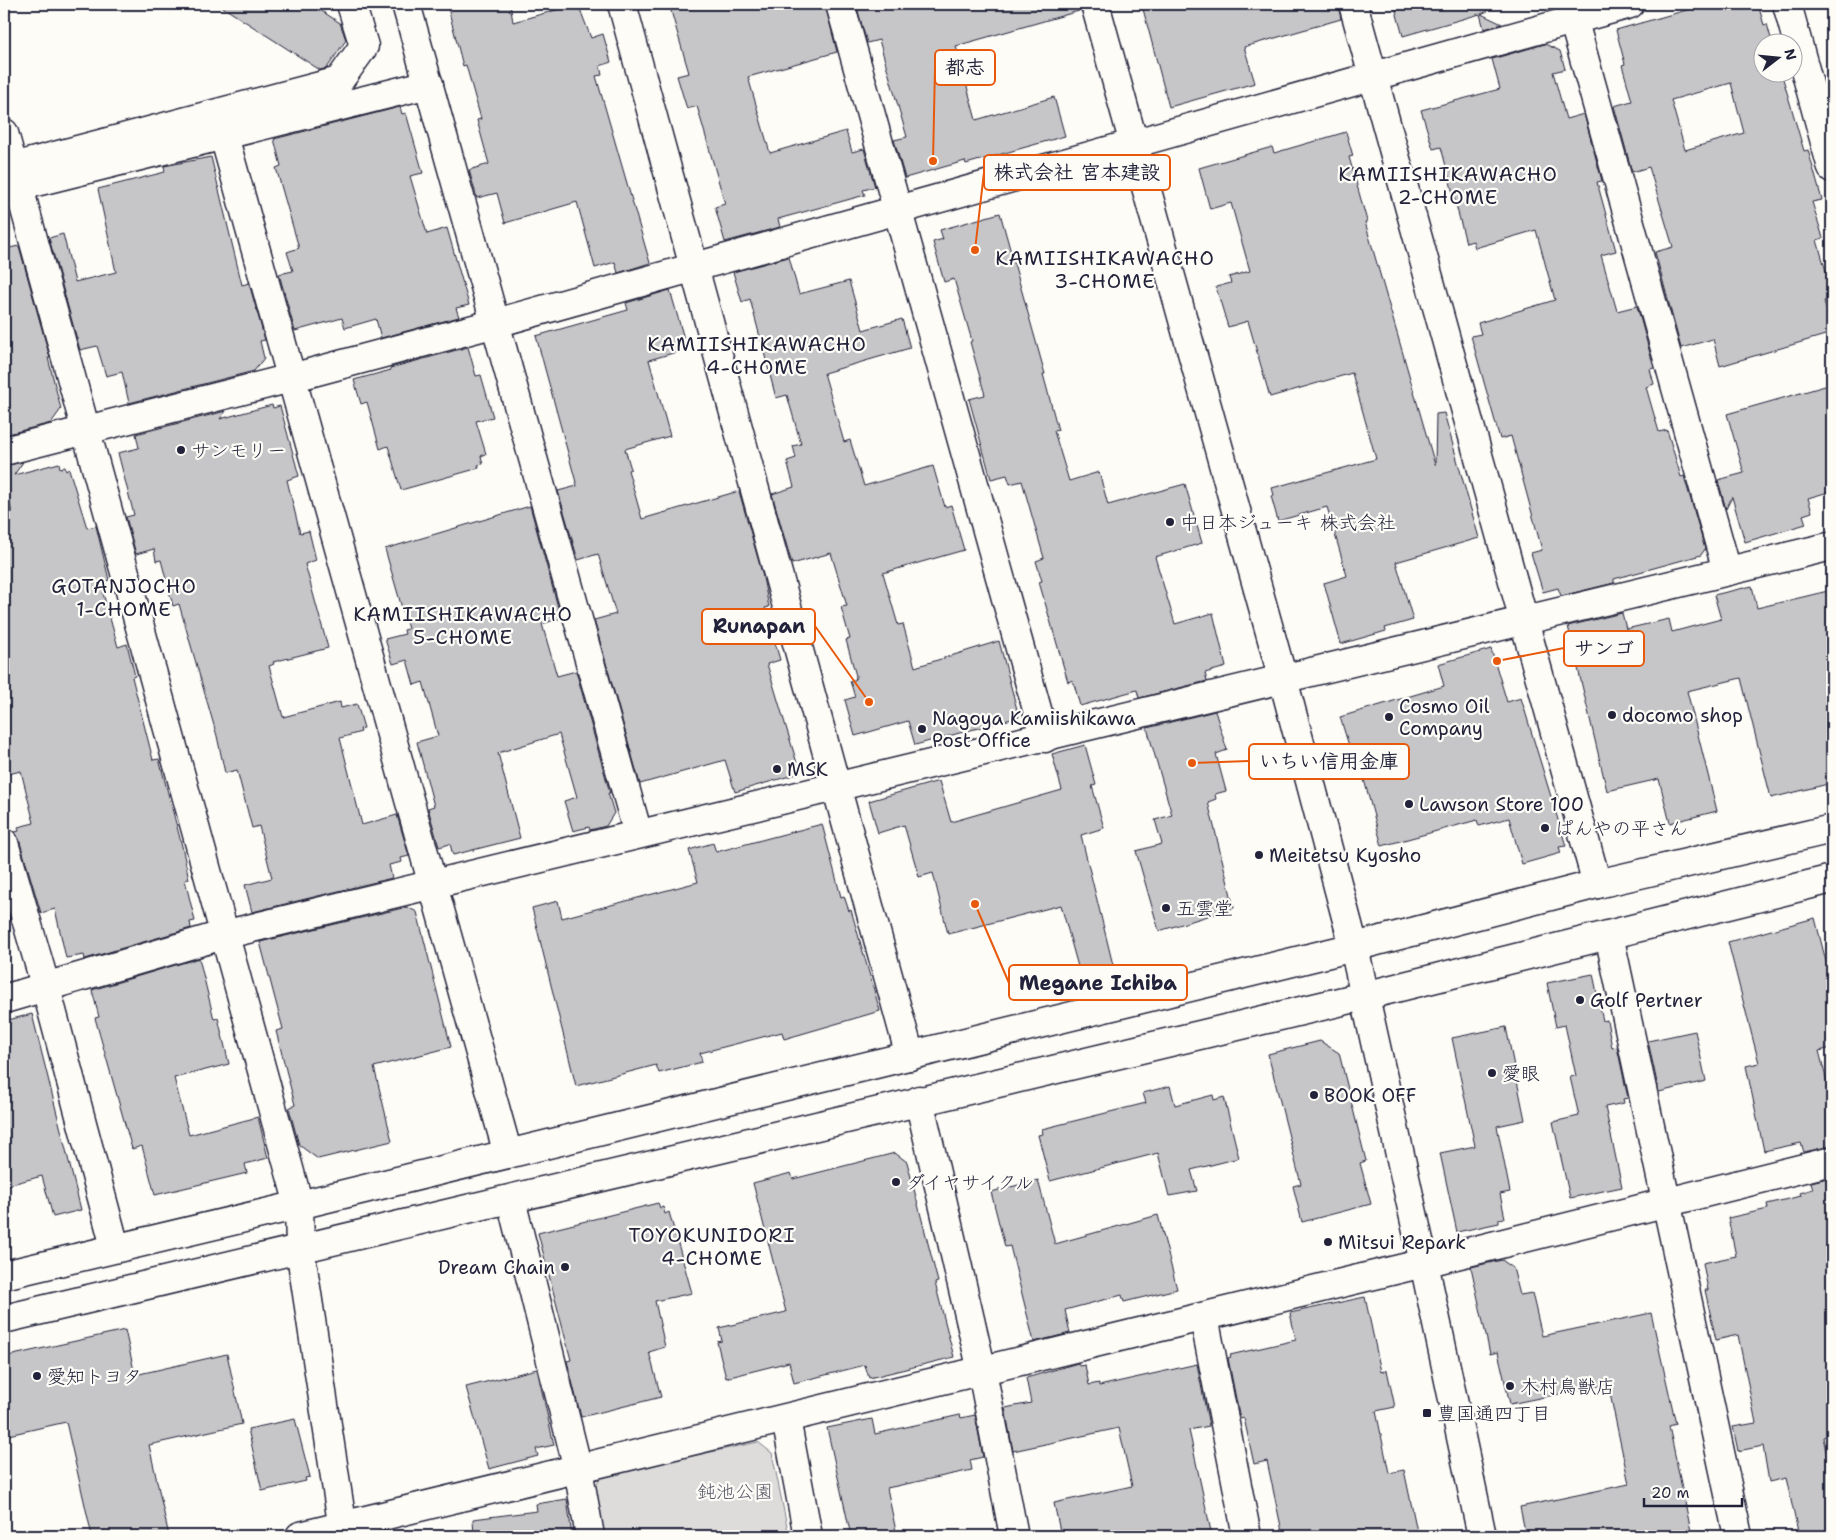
<svg xmlns="http://www.w3.org/2000/svg" width="1836" height="1540" font-family="'Shantell Sans','Klee One',sans-serif">
  <rect width="100%" height="100%" fill="#fdfcf7"/>
  <filter id="ink" filterUnits="userSpaceOnUse"><feTurbulence type="fractalNoise" baseFrequency=".02" numOctaves="2"/><feDisplacementMap in="SourceGraphic" scale="10" xChannelSelector="R" yChannelSelector="G"/><feConvolveMatrix kernelMatrix="1 2 1 2 8 2 1 2 1" color-interpolation-filters="sRGB"/></filter>
  <g filter="url(#ink)">
    <!-- green -->
    <polygon fill="#dddcdb" stroke="#807f8b" points="758,1442 772,1453 789,1536 602,1536 594,1488 602,1475"/>
    <!-- building -->
    <g fill="#c6c6c8" stroke="#22223b" fill-rule="evenodd">
      <polygon points="218,4 311,4 340,23 346,40 327,68 320,70"/>
      <polygon points="447,4 510,4 513,22 578,4 591,38 603,34 611,62 600,66 602,75 596,76 650,263 618,273 615,262 595,268 577,202 505,223 497,193 477,198 469,170 489,164 477,120 481,119 466,65 463,66"/>
      <polygon points="669,4 825,4 837,52 748,77 770,153 846,131 852,152 864,149 875,187 863,190 865,195 778,219 780,227 725,242 715,207 725,204 697,106 687,109 677,76 689,73"/>
      <polygon points="856,4 1078,4 1079,11 956,46 976,120 1054,97 1065,136 966,164 965,161 905,178 894,140 907,137 879,40 867,43"/>
      <polygon points="1162,4 1338,4 1341,19 1244,47 1255,83 1169,107 1143,9"/>
      <polygon points="1394,4 1487,4 1488,11 1481,14 1502,24 1484,29 1480,14 1403,36"/>
      <path d="M 1708,4 L 1758,4 L 1764,25 L 1767,24 L 1772,42 L 1764,42 L 1764,72 L 1781,72 L 1804,151 L 1808,150 L 1822,200 L 1812,202 L 1823,238 L 1817,240 L 1832,292 L 1832,299 L 1824,301 L 1832,333 L 1720,366 L 1713,339 L 1681,348 L 1655,252 L 1673,247 L 1649,167 L 1632,172 L 1614,106 L 1632,101 L 1622,65 L 1625,64 L 1616,30 ZM 1731,83 L 1744,133 L 1685,150 L 1671,100 Z"/>
      <polygon points="1545,44 1560,51 1565,69 1553,72 1566,119 1584,114 1602,181 1597,182 1616,251 1601,255 1617,311 1637,306 1654,368 1650,369 1654,384 1646,387 1659,432 1667,430 1681,477 1684,476 1705,549 1701,555 1614,579 1614,583 1561,596 1558,588 1543,592 1531,553 1542,550 1511,436 1500,439 1471,336 1481,334 1478,323 1555,300 1536,230 1475,248 1473,241 1466,243 1441,147 1433,149 1421,110 1500,89 1492,59"/>
      <polygon points="400,107 402,114 406,113 423,173 410,176 427,234 447,228 469,305 456,308 459,317 381,338 376,319 345,328 342,318 295,331 279,274 293,271 287,252 299,248 276,168 281,166 274,139"/>
      <polygon points="1346,132 1353,156 1349,157 1367,221 1365,222 1435,465 1436,414 1444,413 1479,538 1396,562 1413,620 1385,628 1386,631 1341,644 1324,583 1347,576 1327,507 1278,521 1271,496 1274,495 1272,488 1376,459 1352,373 1270,397 1248,321 1228,327 1216,287 1231,283 1229,277 1250,271 1231,203 1210,209 1199,168 1272,147 1274,153"/>
      <polygon points="211,157 242,285 249,283 265,340 260,341 264,358 254,371 129,403 122,372 106,376 97,346 80,350 49,238 63,234 75,282 116,272 98,189 165,172 164,166"/>
      <polygon points="1000,213 1045,374 1043,374 1058,430 1054,431 1069,481 1099,472 1108,505 1185,484 1202,543 1155,557 1175,624 1213,613 1226,667 1205,673 1207,681 1139,698 1137,690 1080,706 1073,680 1068,682 1039,582 1042,581 1036,561 1044,558 1022,481 1010,484 1007,475 991,479 969,399 985,395 970,342 972,341 954,279 944,282 933,242 943,239 940,230"/>
      <polygon points="19,246 50,358 48,358 61,409 51,423 4,435 4,249"/>
      <polygon points="789,257 799,294 849,281 863,330 902,319 910,348 824,373 844,442 850,440 864,486 933,466 945,507 951,505 964,550 883,573 898,625 903,624 915,667 999,641 1019,717 915,745 908,721 855,736 845,700 855,697 850,681 855,680 856,676 846,640 850,639 841,607 847,606 831,553 792,564 772,494 794,487 787,461 796,458 793,446 801,444 787,395 776,398 750,299 742,302 733,272"/>
      <polygon points="670,290 687,349 649,360 670,436 625,449 631,469 628,470 642,519 739,491 762,573 769,607 765,608 780,660 767,664 800,773 735,792 725,760 640,784 594,620 616,614 598,554 578,560 558,491 577,486 536,336 628,310 626,303"/>
      <polygon points="468,347 476,376 481,375 493,417 476,421 486,454 481,456 483,464 478,465 479,468 401,490 388,446 380,449 367,402 361,404 354,380 391,370 390,368"/>
      <polygon points="1832,384 1832,491 1808,498 1812,512 1803,515 1806,524 1745,542 1732,497 1726,509 1718,480 1744,473 1727,414"/>
      <polygon points="272,405 273,408 280,406 299,476 287,480 300,533 309,531 316,560 305,564 328,648 273,662 274,664 269,666 283,717 340,702 341,708 357,704 364,728 360,729 361,732 340,738 362,825 397,815 409,856 401,858 402,862 389,865 392,878 252,912 245,885 272,878 259,826 252,828 237,770 225,773 217,736 179,604 173,606 161,560 156,561 154,549 136,554 126,517 134,515 118,453 139,448 136,434 226,411 220,419"/>
      <polygon points="23,462 14,475 59,463 60,468 65,467 66,471 69,469 87,528 96,526 109,580 103,582 105,593 103,593 118,647 127,644 135,676 132,677 153,760 159,759 182,846 189,879 185,880 195,921 190,922 191,928 85,959 84,955 66,958 55,909 41,913 19,839 15,832 19,831 18,827 34,823 21,771 4,775 4,515 12,513 6,486 4,489 4,466"/>
      <polygon points="530,506 561,618 542,624 557,676 576,671 610,793 608,793 614,813 606,826 590,830 589,827 573,831 564,801 577,797 559,734 498,753 520,838 453,855 450,844 439,847 428,808 434,806 417,742 438,736 423,682 414,685 407,660 393,664 385,639 405,634 404,630 408,629 385,549"/>
      <polygon points="1752,586 1757,608 1832,590 1832,783 1771,798 1741,678 1687,691 1717,811 1670,823 1659,779 1607,791 1568,626 1622,613 1626,629 1669,619 1672,632 1721,619 1714,595"/>
      <polygon points="1491,649 1507,702 1521,698 1566,846 1559,847 1561,853 1522,864 1509,818 1479,826 1477,820 1382,846 1362,772 1354,751 1351,752 1340,717 1444,686 1438,664"/>
      <polygon points="1215,711 1227,750 1216,754 1226,791 1215,794 1216,799 1208,802 1234,908 1159,931 1136,851 1162,844 1155,820 1172,815 1147,728"/>
      <polygon points="1085,745 1096,785 1092,786 1104,828 1081,835 1113,965 1080,974 1061,905 948,934 933,873 919,877 904,825 878,833 869,801 939,781 951,822 1062,790 1052,754"/>
      <polygon points="822,824 841,897 844,896 849,911 851,910 880,1011 784,1039 782,1032 700,1053 702,1062 659,1073 656,1065 576,1086 532,908 558,901 562,918 698,882 689,850 713,843 716,852"/>
      <polygon points="4,898 10,921 4,923"/>
      <polygon points="407,907 417,912 451,1047 374,1067 392,1141 318,1159 299,1145 289,1108 295,1105 276,1031 283,1029 260,942"/>
      <polygon points="1815,918 1832,985 1832,1048 1819,1051 1832,1101 1832,1146 1804,1152 1801,1143 1764,1151 1746,1066 1759,1063 1728,942"/>
      <polygon points="199,958 214,1019 218,1018 229,1064 174,1078 189,1135 258,1117 268,1158 245,1164 247,1173 155,1195 142,1146 132,1149 95,1018 99,1017 92,990"/>
      <polygon points="1593,974 1603,1021 1607,1020 1612,1048 1617,1047 1628,1098 1623,1099 1624,1103 1605,1107 1622,1187 1570,1198 1553,1122 1579,1116 1570,1077 1576,1076 1565,1025 1556,1027 1547,983"/>
      <polygon points="32,1014 81,1210 53,1217 42,1176 4,1186 4,1021"/>
      <polygon points="1506,1027 1525,1120 1497,1126 1510,1192 1500,1194 1505,1218 1499,1219 1499,1223 1457,1232 1440,1153 1475,1146 1452,1038"/>
      <polygon points="1695,1031 1706,1081 1659,1092 1648,1041"/>
      <polygon points="1320,1041 1339,1053 1366,1161 1360,1163 1371,1204 1302,1222 1293,1186 1301,1184 1268,1054"/>
      <polygon points="1170,1086 1175,1105 1213,1095 1214,1100 1224,1097 1239,1158 1191,1170 1197,1191 1169,1196 1158,1153 1050,1181 1038,1135 1043,1134 1042,1129 1146,1103 1143,1093"/>
      <polygon points="895,1153 907,1162 938,1282 935,1283 954,1357 869,1378 865,1365 794,1383 789,1362 726,1378 717,1342 722,1341 719,1328 786,1312 753,1183 791,1173 793,1179"/>
      <polygon points="1832,1177 1832,1435 1823,1437 1832,1479 1832,1536 1799,1536 1786,1478 1769,1482 1763,1446 1738,1451 1733,1427 1756,1423 1738,1335 1716,1340 1705,1290 1708,1290 1703,1263 1736,1256 1728,1218 1768,1209 1767,1204 1801,1196 1800,1193 1813,1189 1811,1182"/>
      <polygon points="1038,1180 1055,1244 1158,1215 1177,1289 1124,1302 1122,1295 1065,1310 1070,1333 1034,1342 1010,1246 1005,1247 991,1192"/>
      <polygon points="658,1203 660,1208 663,1207 665,1214 669,1212 692,1293 655,1301 665,1347 649,1352 661,1397 581,1417 567,1361 571,1360 538,1233"/>
      <polygon points="1502,1260 1513,1268 1520,1295 1532,1293 1542,1336 1651,1313 1676,1424 1669,1426 1692,1536 1526,1536 1520,1507 1629,1484 1608,1384 1510,1404 1498,1352 1490,1354 1471,1267"/>
      <polygon points="1365,1297 1381,1372 1387,1370 1395,1407 1376,1411 1389,1473 1404,1470 1418,1536 1283,1536 1267,1461 1254,1464 1244,1418 1240,1419 1228,1358 1231,1357 1230,1355 1296,1340 1290,1313"/>
      <polygon points="125,1330 135,1375 227,1354 242,1424 149,1445 169,1536 92,1536 66,1422 4,1436 4,1357"/>
      <polygon points="1078,1363 1079,1366 1085,1365 1089,1385 1099,1383 1099,1386 1197,1364 1209,1426 1189,1430 1212,1536 1061,1536 1054,1503 1132,1486 1119,1428 1013,1451 1005,1408 1031,1403 1026,1378"/>
      <polygon points="537,1369 554,1445 536,1449 538,1456 489,1469 466,1387"/>
      <polygon points="960,1415 961,1418 975,1415 983,1457 970,1460 972,1470 887,1488 897,1536 851,1536 827,1428 872,1419 875,1434"/>
      <polygon points="295,1419 310,1477 305,1478 306,1481 262,1491 248,1429"/>
      <polygon points="567,1499 572,1536 474,1536 473,1519 537,1511 536,1504"/>
    </g>
    <g fill="none" stroke-linecap="round" stroke-linejoin="round">
      <defs>
        <g id="minor">
          <polyline points="406,4 638,834"/>
          <polyline points="622,4 910,1056"/>
          <polyline points="840,4 1045,738"/>
          <polyline points="1095,4 1283,679 1354,947 1424,1263 1482,1536"/>
          <polyline points="1353,4 1597,884"/>
          <polyline points="1569,4 1727,571"/>
          <polyline points="1787,4 1832,168"/>
          <polyline points="4,133 299,1205 300,1248 344,1536"/>
          <polyline points="224,136 508,1154"/>
          <polyline points="13,167 339,81 364,46 351,4"/>
          <polyline points="4,190 429,84"/>
          <polyline points="4,451 291,378 496,323 1630,4"/>
          <polyline points="4,843 46,988 115,1247"/>
          <polyline points="1609,935 1738,1536"/>
          <polyline points="4,999 223,935 1832,546"/>
          <polyline points="919,1100 982,1371 1014,1536"/>
          <polyline points="511,1200 578,1469 590,1536"/>
          <polyline points="4,1275 299,1205 1354,947 1597,884 1832,829"/>
          <polyline points="1204,1317 1247,1536"/>
          <polyline points="4,1319 1364,996 1832,879"/>
          <polyline points="786,1419 808,1536"/>
          <polyline points="300,1536 1424,1263 1832,1161"/>
        </g>
      </defs>
      <!-- minor casing -->
      <use href="#minor" stroke="#22223b" stroke-width="31"/>
      <!-- minor -->
      <use href="#minor" stroke="#fdfcf7" stroke-width="28"/>
    </g>
  </g>
  <!-- markers -->
  <g fill="#22223b" stroke="#fdfcf7" stroke-width="2">
    <circle cx="181" cy="450" r="5"/>
    <circle cx="1170" cy="522" r="5"/>
    <circle cx="1612" cy="715" r="5"/>
    <circle cx="1389" cy="717" r="5"/>
    <circle cx="922" cy="729" r="5"/>
    <circle cx="777" cy="769" r="5"/>
    <circle cx="1409" cy="804" r="5"/>
    <circle cx="1545" cy="828" r="5"/>
    <circle cx="1259" cy="855" r="5"/>
    <circle cx="1166" cy="908" r="5"/>
    <circle cx="1580" cy="1000" r="5"/>
    <circle cx="1492" cy="1073" r="5"/>
    <circle cx="1314" cy="1095" r="5"/>
    <circle cx="896" cy="1182" r="5"/>
    <circle cx="1328" cy="1242" r="5"/>
    <circle cx="565" cy="1267" r="5"/>
    <circle cx="37" cy="1376" r="5"/>
    <circle cx="1510" cy="1386" r="5"/>
    <rect x="1422" y="1408" width="10" height="10" rx="2.5"/>
  </g>
  <g text-anchor="middle" stroke-width="4.5" stroke-linejoin="round" paint-order="stroke">
    <!-- poi labels -->
    <g font-size="19" fill="#22223b" stroke="#fdfcf7" text-anchor="start">
      <text x="191" y="457">サンモリー</text>
      <text x="1180" y="529">中日本ジューキ 株式会社</text>
      <text x="1399" y="713">Cosmo Oil<tspan x="1399" dy="22">Company</tspan></text>
      <text x="1622" y="722">docomo shop</text>
      <text x="932" y="725">Nagoya Kamiishikawa<tspan x="932" dy="22">Post Office</tspan></text>
      <text x="787" y="776">MSK</text>
      <text x="1419" y="811">Lawson Store 100</text>
      <text x="1555" y="835">ぱんやの平さん</text>
      <text x="1269" y="862">Meitetsu Kyosho</text>
      <text x="1176" y="915">五雲堂</text>
      <text x="1590" y="1007">Golf Pertner</text>
      <text x="1502" y="1080">愛眼</text>
      <text x="1324" y="1102">BOOK OFF</text>
      <text x="906" y="1189">ダイヤサイクル</text>
      <text x="1338" y="1249">Mitsui Repark</text>
      <text x="555" y="1274" text-anchor="end">Dream Chain</text>
      <text x="47" y="1383">愛知トヨタ</text>
      <text x="1520" y="1393">木村鳥獣店</text>
      <text x="1437" y="1420">豊国通四丁目</text>
    </g>
    <!-- park labels -->
    <g font-size="19" fill="#5a5a6b" stroke="#fdfcf7">
      <text x="735" y="1498">鈍池公園</text>
    </g>
    <!-- neighbourhood labels -->
    <g font-size="20" letter-spacing="1" fill="#22223b" stroke="#fdfcf7">
      <text x="1448" y="181">KAMIISHIKAWACHO<tspan x="1448" dy="23">2-CHOME</tspan></text>
      <text x="1105" y="265">KAMIISHIKAWACHO<tspan x="1105" dy="23">3-CHOME</tspan></text>
      <text x="757" y="351">KAMIISHIKAWACHO<tspan x="757" dy="23">4-CHOME</tspan></text>
      <text x="124" y="593">GOTANJOCHO<tspan x="124" dy="23">1-CHOME</tspan></text>
      <text x="463" y="621">KAMIISHIKAWACHO<tspan x="463" dy="23">5-CHOME</tspan></text>
      <text x="712" y="1242">TOYOKUNIDORI<tspan x="712" dy="23">4-CHOME</tspan></text>
    </g>
  </g>
  <!-- callouts -->
  <path fill="none" stroke="#e8590c" stroke-width="2" d="M933 161L935 67M975 250L984 172M869 702L815 626M1497 661L1564 648M1192 763L1249 761M975 904L1009 983"/>
  <g fill="#e8590c" stroke="#fdfcf7" stroke-width="2">
    <circle cx="933" cy="161" r="5"/>
    <circle cx="975" cy="250" r="5"/>
    <circle cx="869" cy="702" r="5"/>
    <circle cx="1497" cy="661" r="5"/>
    <circle cx="1192" cy="763" r="5"/>
    <circle cx="975" cy="904" r="5"/>
  </g>
  <g fill="#fdfcf7" stroke="#e8590c" stroke-width="2">
    <rect x="935" y="50" width="60" height="35" rx="5"/>
    <rect x="984" y="155" width="186" height="35" rx="5"/>
    <rect x="702" y="609" width="113" height="35" rx="5"/>
    <rect x="1564" y="631" width="80" height="35" rx="5"/>
    <rect x="1249" y="744" width="160" height="35" rx="5"/>
    <rect x="1009" y="965" width="178" height="35" rx="5"/>
  </g>
  <g font-size="20" text-anchor="middle" font-weight="bold" fill="#22223b">
    <text x="965" y="74">都志</text>
    <text x="1077" y="179">株式会社 宮本建設</text>
    <text x="759" y="633">Runapan</text>
    <text x="1604" y="655">サンゴ</text>
    <text x="1329" y="768">いちい信用金庫</text>
    <text x="1098" y="990">Megane Ichiba</text>
  </g>
  <!-- margin -->
  <rect width="1836" height="1540" fill="none" stroke="#fdfcf7" stroke-width="20"/>
  <rect x="10" y="10" width="1816" height="1520" fill="none" stroke="#22223b" stroke-width="2" filter="url(#ink)"/>
  <!-- north arrow -->
  <g transform="translate(1778 58) rotate(74)"><circle r="24" fill="#fdfcf7" stroke="#a5a5ac"/>
  <path d="M0-4L9 19L0 12L-9 19Z" fill="#22223b"/>
  <text y="-8" font-size="14" font-weight="bold" text-anchor="middle" fill="#22223b">N</text>
  </g>
  <!-- scale -->
  <path d="M1644 1498v8h98v-8" fill="none" stroke="#22223b" stroke-width="2.5"/>
  <text x="1651" y="1498" font-size="15" fill="#22223b" stroke="#fdfcf7" stroke-width="4" paint-order="stroke">20 m</text>
</svg>
